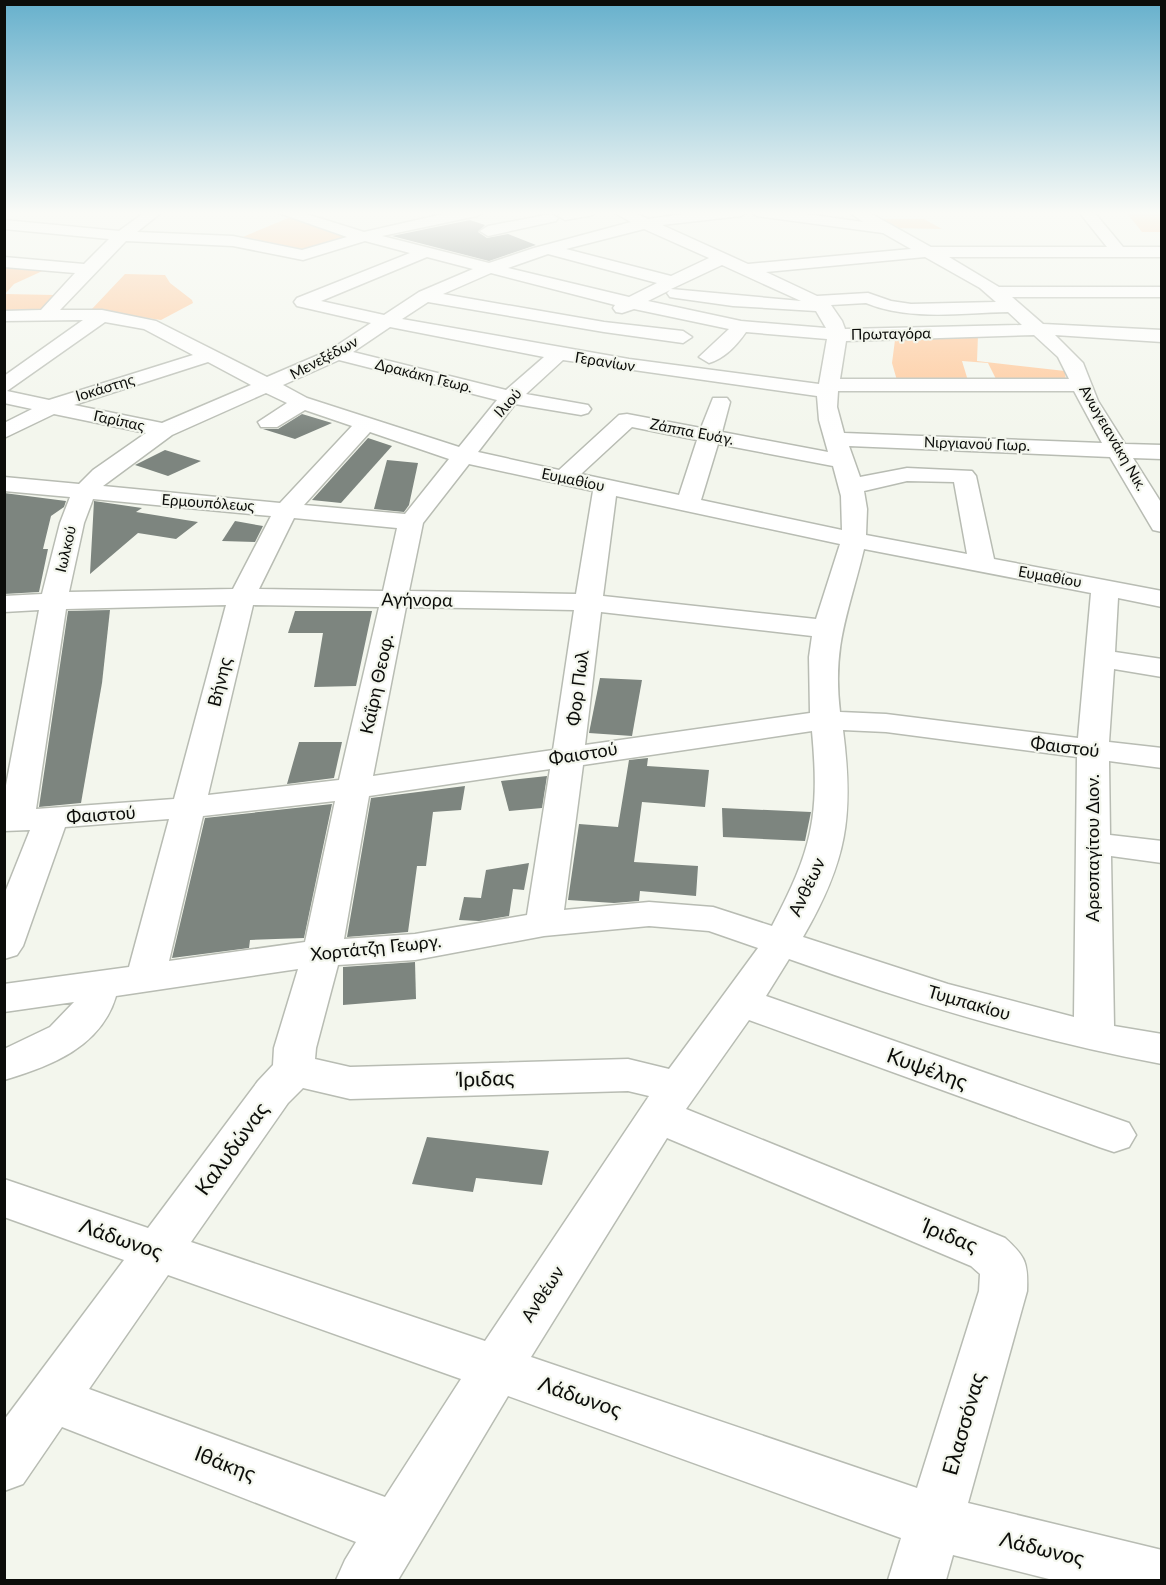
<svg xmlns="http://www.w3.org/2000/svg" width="1166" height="1585" font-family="Lato,sans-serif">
  <rect width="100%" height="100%" fill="#f3f6ed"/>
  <!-- green -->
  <g fill="#ffc798">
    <polygon points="1126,212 1161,212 1161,232 1142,232"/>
    <polygon points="293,216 359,237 303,255 233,241"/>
    <polygon points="879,219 924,219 942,229 894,228"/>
    <polygon points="4,264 49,268 14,284 5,294 55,295 40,311 5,312"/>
    <polygon points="125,274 165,275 170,283 192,300 193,303 161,320 91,310"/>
    <polygon points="978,335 977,361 1065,371 1066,383 998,383 988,363 962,361 969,384 898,384 892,363 895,340"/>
  </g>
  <!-- building -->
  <g fill="#7d857f">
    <polygon points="470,220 485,225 478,232 487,238 508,234 536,245 489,261 392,236"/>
    <polygon points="302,414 332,423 295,439 263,429 278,429"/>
    <polygon points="368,438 392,446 341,503 312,500"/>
    <polygon points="165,450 201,461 168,476 135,465"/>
    <polygon points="387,460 418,463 409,505 404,512 374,509"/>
    <polygon points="4,493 66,501 64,507 51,516 43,549 48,549 39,592 4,594"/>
    <polygon points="94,501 142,508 136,512 198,522 176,539 138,533 90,574"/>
    <polygon points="235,521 263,526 255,542 222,541"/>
    <polygon points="110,610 102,683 81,803 39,807 68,611"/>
    <polygon points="295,611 372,611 356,686 314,687 323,633 288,633"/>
    <polygon points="600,678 642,680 632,736 589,733"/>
    <polygon points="299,742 342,742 334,778 287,784"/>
    <polygon points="648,758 647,766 709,770 705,807 642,802 634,862 698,866 696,896 640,891 639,901 614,903 568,900 579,824 618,827 629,760"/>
    <polygon points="547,776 542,808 509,811 501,781"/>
    <polygon points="465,786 461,810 433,812 426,866 417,866 408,932 347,937 371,798"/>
    <polygon points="332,804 304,938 250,940 249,948 172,958 205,818"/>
    <polygon points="722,808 811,812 805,841 723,837"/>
    <polygon points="529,863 524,890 513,889 509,916 479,921 459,920 464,897 481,898 486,870"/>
    <polygon points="415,962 416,999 343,1005 343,967"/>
    <polygon points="427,1137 549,1151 542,1185 476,1178 473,1192 412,1184"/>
  </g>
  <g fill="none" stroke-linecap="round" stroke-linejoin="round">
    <defs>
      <g id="minor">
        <path d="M 145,212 L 162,212 L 137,232 L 233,236 L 302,250 L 347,237 L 276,212 L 300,212 L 364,232 L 452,212 L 484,212 L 477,216 L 382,236 L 489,263 L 534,248 L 631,222 L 613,212 L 633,212 L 648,219 L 698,212 L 748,212 L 741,216 L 662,225 L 748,264 L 911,249 L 883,233 L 757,216 L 750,212 L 792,212 L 863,222 L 849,212 L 868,212 L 931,247 L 1107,247 L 1079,212 L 1094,212 L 1123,247 L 1162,247 L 1162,257 L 949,257 L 999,287 L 1162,287 L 1162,297 L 1012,297 L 1043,324 L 1162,330 L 1162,342 L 1055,335 L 1083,363 L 1098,401 L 1125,444 L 1162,445 L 1162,459 L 1133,458 L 1162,504 L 1162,532 L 1153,530 L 1150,525 L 1110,457 L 849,446 L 860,477 L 907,468 L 972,471 L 976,476 L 994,559 L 1162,591 L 1162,607 L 1118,598 L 1115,652 L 1162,659 L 1162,677 L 1114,669 L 1109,742 L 1162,748 L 1162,768 L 1109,761 L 1110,835 L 1162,841 L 1162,863 L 1111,856 L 1114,1026 L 1162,1034 L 1162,1064 C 1034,1040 911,1003 789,959 L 766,996 L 1129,1123 L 1136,1135 L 1129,1147 L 1114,1152 L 1099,1147 L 749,1020 L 686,1109 L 1005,1238 C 1026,1257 1028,1263 1027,1291 L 968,1503 L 1162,1550 L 1162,1580 L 1053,1580 L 953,1555 L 946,1580 L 888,1580 L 901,1538 L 508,1396 L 398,1580 L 336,1580 L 345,1560 L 356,1542 L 62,1427 L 23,1484 L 4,1491 L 4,1420 L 124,1260 L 4,1217 L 4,1179 L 148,1228 L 258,1081 L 273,1065 L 274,1048 L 298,969 L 116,996 C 101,1047 51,1066 4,1080 L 4,1049 L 50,1027 L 74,1002 L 4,1012 L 4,984 L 129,967 L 169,819 L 65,827 L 23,946 L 17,955 L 4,959 L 4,895 L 30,830 L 4,831 L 4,796 L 39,610 L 4,612 L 4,596 L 42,594 L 60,523 L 70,497 L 4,491 L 4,477 L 79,484 L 93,470 L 146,433 L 54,414 L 4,438 L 4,423 L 32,409 L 4,403 L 4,376 L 83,320 L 4,321 L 4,311 L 41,310 L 75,273 L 4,267 L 4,257 L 84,264 L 109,239 L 4,229 L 4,220 L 119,231 ZM 644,229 L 709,258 L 671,276 L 566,249 ZM 126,241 L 233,246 L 303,260 L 365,241 L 410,253 L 297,298 L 294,302 L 297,306 L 371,323 L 330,350 L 267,377 L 156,321 L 102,310 L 60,310 ZM 548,254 L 657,283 L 629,297 L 508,268 ZM 427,257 L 473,269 L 419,292 L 384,315 L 321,301 ZM 925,257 L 980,288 L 996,302 L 911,304 L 891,301 L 868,293 L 817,296 L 766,272 ZM 722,265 L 801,301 L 671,289 ZM 491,273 L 615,305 L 613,308 L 616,312 L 622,313 L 634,309 L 729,329 L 699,357 L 709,363 C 724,359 737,345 746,332 L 827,339 L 819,384 L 629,359 L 402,319 L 428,302 L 604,332 L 683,343 L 692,337 L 683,331 L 604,322 L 443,294 ZM 670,290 L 667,293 L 670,297 L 676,298 L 733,306 L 816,311 L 826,328 L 741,321 L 648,301 ZM 866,303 C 910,321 961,313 1008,312 L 1022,325 L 845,329 L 842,321 L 831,305 ZM 105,322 L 144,329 L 193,355 L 49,400 L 7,391 ZM 390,327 L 544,357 L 506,390 L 353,352 ZM 1034,335 L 1058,357 L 1069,379 L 840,379 L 846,341 ZM 339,360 L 497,400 L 459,447 L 307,398 L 283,385 ZM 563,360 L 817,396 L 819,420 L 828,452 L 722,432 L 730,402 L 727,398 L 713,398 L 701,428 L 627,414 L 619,415 L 559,470 L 478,452 L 515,404 L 581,415 L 588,413 L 591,409 L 588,405 L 526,394 ZM 208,362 L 251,385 L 162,423 L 74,405 ZM 838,391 L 1074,391 L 1102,443 L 844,433 L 837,407 ZM 266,393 L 287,403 L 258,422 L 261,427 L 277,427 L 305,410 L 352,426 L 280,503 L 103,486 L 172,435 ZM 632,427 L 697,440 L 679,495 L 581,474 ZM 370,432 L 449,459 L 405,514 L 304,505 ZM 718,444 L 833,466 L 841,496 L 842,530 L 701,500 ZM 469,464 L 593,491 L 576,594 L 409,591 L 423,523 ZM 907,481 L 954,482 L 967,554 L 866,535 L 867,509 L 864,491 ZM 616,496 L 840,544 L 816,619 L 603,596 ZM 93,499 L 271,516 L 233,589 L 69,592 L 84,523 ZM 294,518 L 397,528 L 383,591 L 259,589 ZM 864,549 L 1091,593 L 1078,738 L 886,714 L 840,712 C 832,644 849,612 864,549 ZM 226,605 L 174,799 L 36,809 L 66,609 ZM 253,605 L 379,607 L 339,780 L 208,795 ZM 406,607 L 574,610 L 553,750 L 373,776 ZM 601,612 L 812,636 L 809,657 L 810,713 L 585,745 ZM 843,730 L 886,732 L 1077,757 L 1074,1017 L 948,984 L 803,937 C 847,861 854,816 843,730 ZM 812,731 C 820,817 812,850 772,926 L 713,907 L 649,902 L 564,910 L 583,765 ZM 550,769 L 527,915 L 415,934 L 344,939 L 369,796 ZM 335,801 L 305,942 L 169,961 L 203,816 ZM 649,926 L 709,931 L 758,948 L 669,1069 L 628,1059 L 350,1067 L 315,1059 L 316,1048 L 338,965 L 415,960 L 544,936 ZM 303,1088 L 350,1099 L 628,1091 L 649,1096 L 485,1341 L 191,1242 L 288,1103 ZM 667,1138 L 971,1266 L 980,1274 L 979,1291 L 917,1488 L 531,1357 ZM 168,1275 L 461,1379 L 385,1497 L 89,1389 Z"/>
        <polygon points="562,212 595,212 593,215 565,220 558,216"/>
        <polygon points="551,214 558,218 556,221 488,236 480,231 488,226"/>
      </g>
    </defs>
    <!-- minor casing -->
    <use href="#minor" stroke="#b8bcb3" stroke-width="3"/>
    <!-- minor -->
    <use href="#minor" fill="#fff" fill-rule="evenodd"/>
  </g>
  <!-- sky -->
  <linearGradient id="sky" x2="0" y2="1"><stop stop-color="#66b0cc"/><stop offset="0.49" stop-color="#fafbf7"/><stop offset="1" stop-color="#fafbf7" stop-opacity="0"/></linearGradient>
  <rect width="1166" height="434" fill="url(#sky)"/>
  <g text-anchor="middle" stroke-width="4.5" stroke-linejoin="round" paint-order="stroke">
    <!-- far-street labels -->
    <g font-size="15" fill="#0c0d0a" stroke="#f3f6ed">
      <text transform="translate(891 334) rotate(-1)" y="5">Πρωταγόρα</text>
      <text transform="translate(324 358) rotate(-28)" y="5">Μενεξέδων</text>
      <text transform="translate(605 362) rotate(9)" y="5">Γερανίων</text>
      <text transform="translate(424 376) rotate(14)" y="5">Δρακάκη Γεωρ.</text>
      <text transform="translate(105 388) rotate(-17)" y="5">Ιοκάστης</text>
      <text transform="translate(508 403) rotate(-48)" y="5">Ιλιού</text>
      <text transform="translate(119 421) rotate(12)" y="5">Γαρίπας</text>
      <text transform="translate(692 432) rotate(11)" y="5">Ζάππα Ευάγ.</text>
      <text transform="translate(1113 438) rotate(60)" y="5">Ανωγειανάκη Νικ.</text>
      <text transform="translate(977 444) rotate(2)" y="5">Νιργιανού Γιωρ.</text>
      <text transform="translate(573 480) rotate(12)" y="5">Ευμαθίου</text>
      <text transform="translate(208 503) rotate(4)" y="5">Ερμουπόλεως</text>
      <text transform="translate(66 549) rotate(-77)" y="5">Ιωλκού</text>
      <text transform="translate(1050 577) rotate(10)" y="5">Ευμαθίου</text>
    </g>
    <!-- street labels -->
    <g font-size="18" fill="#0c0d0a" stroke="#f3f6ed">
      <text transform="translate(417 600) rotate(1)" y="6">Αγήνορα</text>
      <text transform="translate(220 682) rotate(-76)" y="6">Βήνης</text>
      <text transform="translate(377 684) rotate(-78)" y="6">Καΐρη Θεοφ.</text>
      <text transform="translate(578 688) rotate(-83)" y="6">Φορ Πωλ</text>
      <text transform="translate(1065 747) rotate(7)" y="6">Φαιστού</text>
      <text transform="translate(583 754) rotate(-9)" y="6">Φαιστού</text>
      <text transform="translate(101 815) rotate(-4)" y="6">Φαιστού</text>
      <text transform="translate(1093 848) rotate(-90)" y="6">Αρεοπαγίτου Διον.</text>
      <text transform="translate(807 887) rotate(-65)" y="6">Ανθέων</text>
      <text transform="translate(376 948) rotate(-6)" y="6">Χορτάτζη Γεωργ.</text>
      <text transform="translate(969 1003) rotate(16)" y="6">Τυμπακίου</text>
      <text transform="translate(543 1294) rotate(-57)" y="6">Ανθέων</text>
    </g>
    <!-- near-street labels -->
    <g font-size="21" fill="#0c0d0a" stroke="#f3f6ed">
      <text transform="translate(927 1069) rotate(20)" y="7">Κυψέλης</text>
      <text transform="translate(486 1079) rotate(-2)" y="7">Ίριδας</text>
      <text transform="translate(232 1149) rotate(-54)" y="7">Καλυδώνας</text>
      <text transform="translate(950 1236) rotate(22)" y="7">Ίριδας</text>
      <text transform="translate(121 1239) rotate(19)" y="7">Λάδωνος</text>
      <text transform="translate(580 1397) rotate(19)" y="7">Λάδωνος</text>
      <text transform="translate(964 1424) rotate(-74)" y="7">Ελασσόνας</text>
      <text transform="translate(225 1464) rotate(21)" y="7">Ιθάκης</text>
      <text transform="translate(1042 1549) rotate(14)" y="7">Λάδωνος</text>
    </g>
  </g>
  <!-- border -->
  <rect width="1166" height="1585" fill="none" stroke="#0c0d0a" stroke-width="12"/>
</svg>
